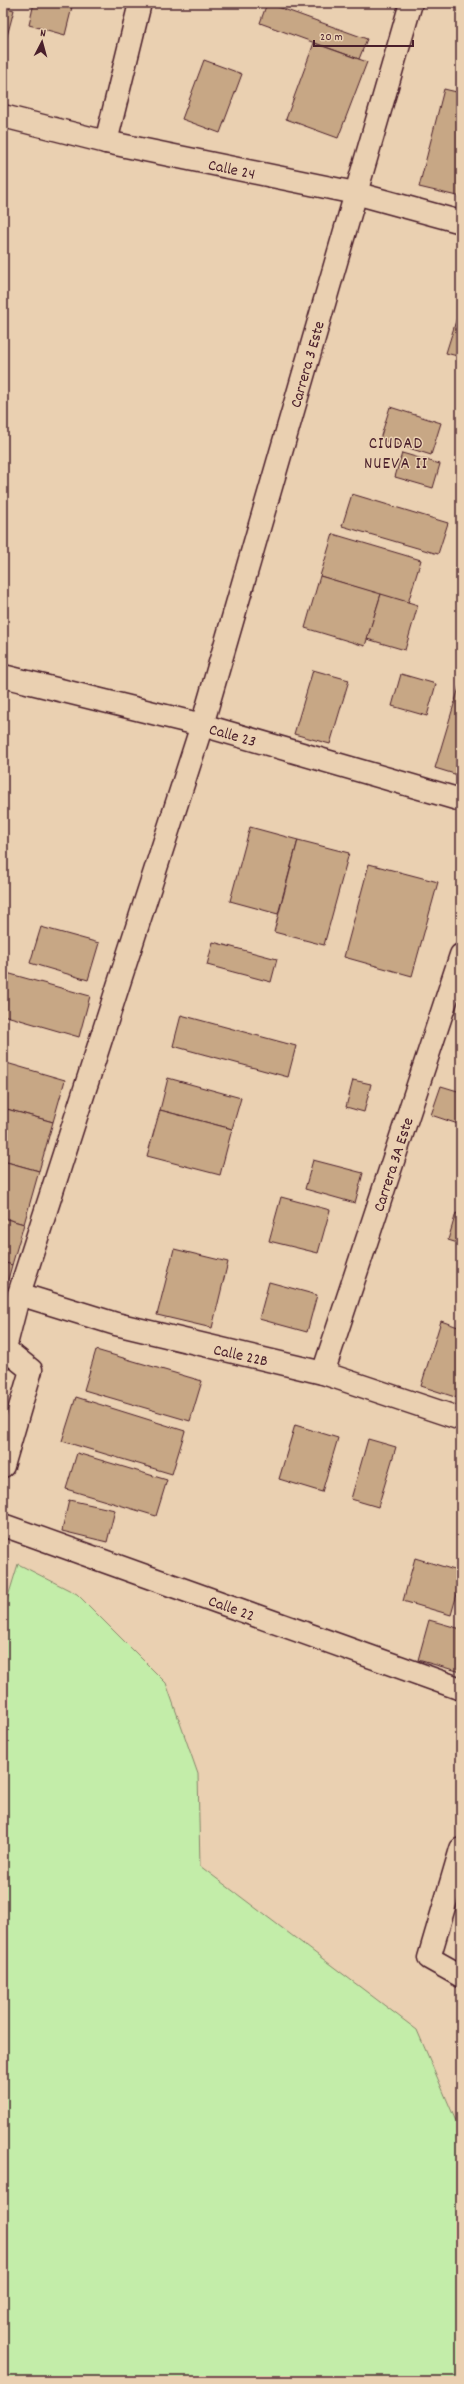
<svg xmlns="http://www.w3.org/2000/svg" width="464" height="2384" font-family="Dekko,sans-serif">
  <rect width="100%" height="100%" fill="#ead0b1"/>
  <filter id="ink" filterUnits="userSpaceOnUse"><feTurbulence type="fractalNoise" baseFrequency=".025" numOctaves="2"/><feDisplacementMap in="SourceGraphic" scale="8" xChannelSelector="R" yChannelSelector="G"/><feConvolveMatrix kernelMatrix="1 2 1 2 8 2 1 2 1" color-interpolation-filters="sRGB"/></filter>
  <g filter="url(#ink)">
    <!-- green -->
    <polygon fill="#c3eda9" stroke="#86866a" points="18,1564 77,1594 166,1683 198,1774 200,1866 417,2030 461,2133 461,2381 3,2381 3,1613"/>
    <!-- building -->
    <g fill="#c7a785" stroke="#4a1f2b">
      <polygon points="34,3 55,3 72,7 65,35 29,25"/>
      <polygon points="267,3 367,39 359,59 260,23"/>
      <polygon points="3,7 14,10 3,51"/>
      <polygon points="314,43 367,62 338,138 286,119"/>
      <polygon points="204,60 242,74 220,133 182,119"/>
      <polygon points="444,89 461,93 461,197 419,187"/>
      <polygon points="461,304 461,326 455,324"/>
      <polygon points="455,324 461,326 461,357 446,353"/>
      <polygon points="390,407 441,423 431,455 380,439"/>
      <polygon points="402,453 440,464 433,488 395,477"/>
      <polygon points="352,494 448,523 438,554 342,526"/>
      <polygon points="333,534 421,560 408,603 320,576"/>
      <polygon points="320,576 381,594 365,646 305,628"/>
      <polygon points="381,594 418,605 405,650 367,639"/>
      <polygon points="313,670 349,680 330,744 294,734"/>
      <polygon points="401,674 436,684 427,716 392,706"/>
      <polygon points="461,681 461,776 435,768"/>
      <polygon points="250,827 298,840 278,914 230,901"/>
      <polygon points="298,840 349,853 324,945 274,932"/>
      <polygon points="369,864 438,882 412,976 344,957"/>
      <polygon points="41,927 99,943 88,980 30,963"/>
      <polygon points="213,942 277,959 271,982 207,965"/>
      <polygon points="3,972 90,996 79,1037 3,1015"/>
      <polygon points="181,1015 296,1046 288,1077 173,1046"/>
      <polygon points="3,1062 65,1080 53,1122 3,1108"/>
      <polygon points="168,1078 241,1098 232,1129 160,1110"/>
      <polygon points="353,1080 371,1084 364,1112 346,1107"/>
      <polygon points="441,1086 461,1092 461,1125 431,1115"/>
      <polygon points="3,1108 53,1122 39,1171 3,1161"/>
      <polygon points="160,1110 232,1129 220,1175 147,1156"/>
      <polygon points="313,1160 363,1173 355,1203 305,1189"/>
      <polygon points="3,1161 39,1171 24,1224 3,1218"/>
      <polygon points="281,1197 330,1210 318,1253 269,1241"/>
      <polygon points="456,1213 461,1215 461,1244 448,1240"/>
      <polygon points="3,1218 24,1224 12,1265 3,1262"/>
      <polygon points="174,1249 228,1262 212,1328 157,1315"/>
      <polygon points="3,1262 12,1265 3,1298"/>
      <polygon points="269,1282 317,1295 307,1332 259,1319"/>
      <polygon points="441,1321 461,1328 461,1399 421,1386"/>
      <polygon points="96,1350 202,1381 190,1421 84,1390"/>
      <polygon points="76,1397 185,1431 172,1474 62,1441"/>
      <polygon points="295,1425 338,1438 322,1492 279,1479"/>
      <polygon points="368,1439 396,1447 378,1507 351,1499"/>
      <polygon points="77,1453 167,1480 156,1516 66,1489"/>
      <polygon points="69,1500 115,1510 107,1542 62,1531"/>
      <polygon points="415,1558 461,1572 461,1580 451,1615 403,1601"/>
      <polygon points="429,1620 461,1629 461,1672 418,1660"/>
    </g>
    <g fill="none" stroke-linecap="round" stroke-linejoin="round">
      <defs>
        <g id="street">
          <polyline points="3,116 106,142 355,193 461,222"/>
          <polyline points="106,142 140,3"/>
          <polyline points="3,676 202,725 461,800"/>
          <polyline points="19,1294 116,1324 323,1373 461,1419"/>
          <polyline points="3,1356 19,1294 202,725 411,3"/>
          <polyline points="323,1373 461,955"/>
          <polyline points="3,1466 31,1370 5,1349"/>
          <polyline points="3,1525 461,1689"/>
          <polyline points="461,1849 429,1958 461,1976"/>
        </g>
      </defs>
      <!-- street casing -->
      <use href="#street" stroke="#4a1f2b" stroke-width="25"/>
      <!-- street -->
      <use href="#street" stroke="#ead0b1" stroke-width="22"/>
    </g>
  </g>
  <g text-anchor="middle" stroke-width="3" stroke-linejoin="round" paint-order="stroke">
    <!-- street labels -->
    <g font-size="16" fill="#4a1f2b" stroke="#ead0b1">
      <text transform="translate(232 168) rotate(12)" y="6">Calle 24</text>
      <text transform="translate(306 364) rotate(-74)" y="6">Carrera 3 Este</text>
      <text transform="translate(233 734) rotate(16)" y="6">Calle 23</text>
      <text transform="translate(392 1164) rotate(-72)" y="6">Carrera 3A Este</text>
      <text transform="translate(241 1354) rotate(13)" y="6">Calle 22B</text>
      <text transform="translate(232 1607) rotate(20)" y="6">Calle 22</text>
    </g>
    <!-- neighbourhood labels -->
    <g font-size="17" letter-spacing="1" fill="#4a1f2b" stroke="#ead0b1">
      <text x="396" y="448">CIUDAD<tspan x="396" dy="20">NUEVA II</tspan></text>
    </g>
  </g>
  <!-- margin -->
  <rect width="464" height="2384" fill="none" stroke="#ead0b1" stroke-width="16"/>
  <rect x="8" y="8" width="448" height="2368" fill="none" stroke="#4a1f2b" stroke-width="1.5" filter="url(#ink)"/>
  <!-- north arrow -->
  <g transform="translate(42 42) rotate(6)" stroke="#ead0b1" stroke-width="3" paint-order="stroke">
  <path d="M0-3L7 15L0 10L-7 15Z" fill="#4a1f2b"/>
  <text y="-6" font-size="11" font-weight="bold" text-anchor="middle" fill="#4a1f2b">N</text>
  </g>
  <!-- scale -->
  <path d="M314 40v6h99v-6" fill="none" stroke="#4a1f2b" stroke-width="2"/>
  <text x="320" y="40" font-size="12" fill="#4a1f2b" stroke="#ead0b1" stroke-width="3" paint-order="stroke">20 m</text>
</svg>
